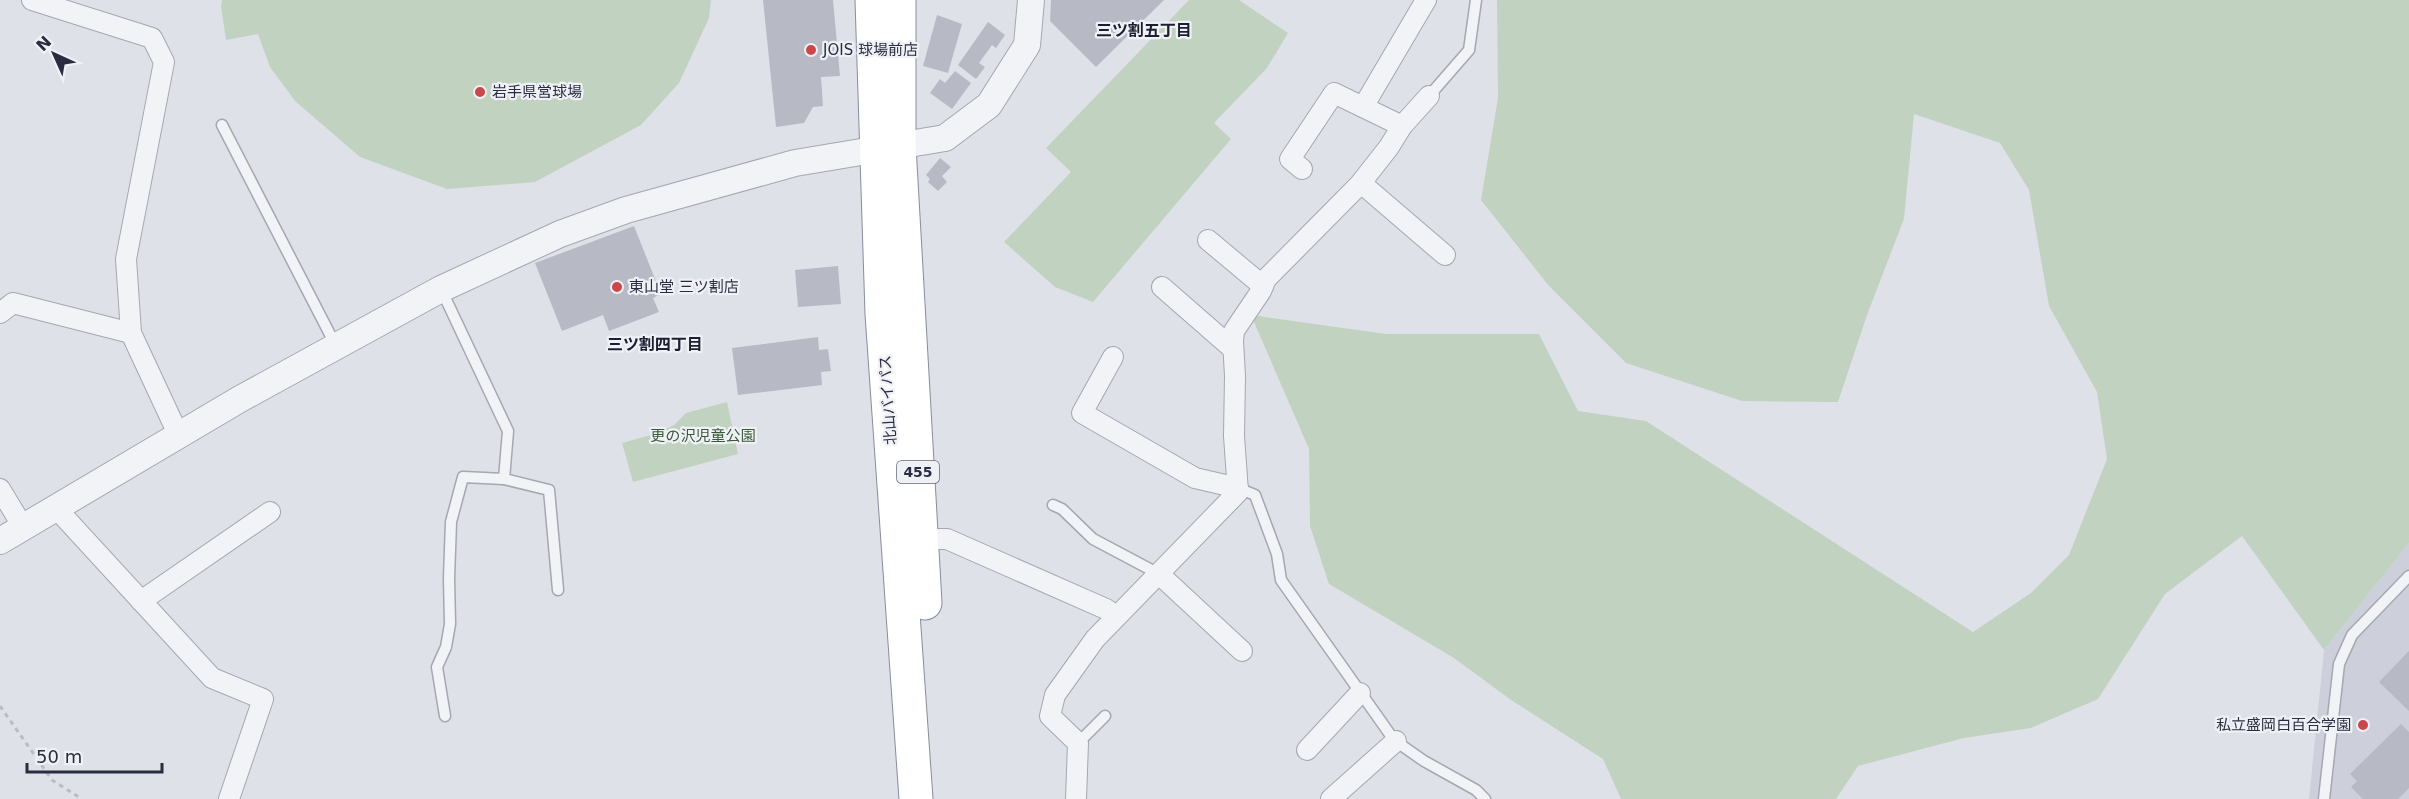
<svg xmlns="http://www.w3.org/2000/svg" width="2409" height="799" font-family="'DejaVu Sans','Noto Sans JP',sans-serif">
  <rect width="100%" height="100%" fill="#dfe1e8"/>
  <!-- built -->
  <polygon fill="#cdd0da" points="2409,543 2409,799 2309,799 2324,650"/>
  <!-- green -->
  <g fill="#c2d2c1">
    <polygon points="222,0 711,0 709,18 679,83 641,125 535,182 447,189 360,157 295,101 270,67 258,34 226,40 221,6"/>
    <polygon points="1189,0 1239,0 1288,33 1267,68 1214,123 1231,139 1093,302 1055,287 1004,242 1071,172 1046,148"/>
    <polygon points="1497,0 2409,0 2409,543 2324,650 2242,536 2165,594 2098,699 2031,728 1964,738 1858,766 1836,799 1621,799 1603,759 1511,700 1454,658 1329,584 1310,526 1309,449 1251,315 1386,334 1539,334 1578,411 1646,421 1973,632 2031,593 2069,555 2107,459 2097,392 2049,306 2029,190 2000,143 1914,114 1904,219 1867,315 1838,402 1742,401 1626,363 1549,286 1481,200 1498,98"/>
    <polygon points="727,402 738,454 633,482 622,443 658,433 674,425 686,413"/>
  </g>
  <!-- building -->
  <g fill="#b7bac5">
    <polygon points="763,0 833,0 840,76 821,77 823,106 813,107 804,123 776,127"/>
    <polygon points="1051,0 1164,0 1096,67 1050,21"/>
    <polygon points="937,15 962,24 948,73 923,66"/>
    <polygon points="988,22 1005,35 996,48 992,45 979,63 985,67 976,79 958,65"/>
    <polygon points="955,71 971,83 952,109 930,93 940,79 945,83"/>
    <polygon points="940,158 951,167 942,176 947,182 938,191 928,182 930,179 926,175"/>
    <polygon points="634,226 661,294 653,298 659,312 609,331 603,315 562,331 535,263"/>
    <polygon points="838,266 841,304 798,307 795,270"/>
    <polygon points="818,337 819,350 828,349 831,371 821,372 822,385 738,395 732,348"/>
    <polygon points="2409,651 2409,711 2379,682"/>
    <polygon points="2401,724 2409,732 2409,788 2398,799 2363,799 2351,787 2357,781 2350,774"/>
  </g>
  <g fill="none" stroke-linecap="round" stroke-linejoin="round">
    <defs>
      <g id="service">
        <polyline points="1429,96 1469,50 1476,0"/>
        <polyline points="222,125 336,346"/>
        <polyline points="441,289 508,431 504,479 549,490 558,590"/>
        <polyline points="1238,488 1255,495 1277,554 1281,580 1394,740 1424,761 1476,790 1485,799"/>
        <polyline points="1053,505 1062,509 1093,539 1159,574"/>
        <polyline points="445,716 437,667 446,647 450,624 449,578 451,522 463,477 504,479"/>
        <polyline points="1078,743 1105,716"/>
        <polyline points="2324,799 2339,664 2352,635 2409,576"/>
      </g>
      <g id="minor">
        <polyline points="32,0 152,38 164,62 126,259 131,333 178,434"/>
        <polyline points="1363,107 1426,0"/>
        <polyline points="1302,169 1290,159 1334,93 1402,126"/>
        <polyline points="1361,183 1445,255"/>
        <polyline points="1208,240 1263,286"/>
        <polyline points="1162,287 1233,349"/>
        <polyline points="0,313 13,303 131,333"/>
        <polyline points="1113,357 1082,413 1195,478 1238,488"/>
        <polyline points="0,489 23,527"/>
        <polyline points="56,508 212,678 263,699 229,799"/>
        <polyline points="921,539 947,539 1106,609 1116,616"/>
        <polyline points="1159,574 1242,651"/>
        <polyline points="141,601 270,512"/>
        <polyline points="1307,750 1360,693"/>
        <polyline points="1076,799 1078,743 1050,716 1055,695 1095,639 1238,492 1234,436 1235,376 1233,341 1234,331 1261,291 1266,279 1360,184 1389,147 1402,126 1429,96"/>
        <polyline points="1331,799 1396,741"/>
      </g>
      <polyline id="tertiary" points="0,541 240,399 441,289 560,234 626,210 795,163 945,138 989,105 1027,45 1031,0"/>
      <g id="trunk">
        <polyline points="872,0 882,314 916,799"/>
        <polyline points="899,0 899,146 925,603"/>
      </g>
    </defs>
    <!-- service casing -->
    <use href="#service" stroke="#a5a7b2" stroke-width="13"/>
    <!-- minor casing -->
    <use href="#minor" stroke="#a5a7b2" stroke-width="22"/>
    <!-- tertiary casing -->
    <use href="#tertiary" stroke="#a5a7b2" stroke-width="28"/>
    <!-- trunk casing -->
    <use href="#trunk" stroke="#878d9e" stroke-width="35"/>
    <!-- path -->
    <polyline stroke="#babcc3" stroke-width="3" stroke-dasharray="4.5 4.5" stroke-linecap="butt" points="0,706 52,780 82,799"/>
    <!-- service -->
    <use href="#service" stroke="#f2f3f6" stroke-width="10"/>
    <!-- minor -->
    <use href="#minor" stroke="#f2f3f6" stroke-width="20"/>
    <!-- tertiary -->
    <use href="#tertiary" stroke="#f2f3f6" stroke-width="26"/>
    <!-- trunk -->
    <use href="#trunk" stroke="#fff" stroke-width="33"/>
  </g>
  <!-- markers -->
  <g fill="#ca4849" stroke="#eff1f6" stroke-width="2">
    <circle cx="811" cy="50" r="6"/>
    <circle cx="480" cy="92" r="6"/>
    <circle cx="617" cy="287" r="6"/>
    <circle cx="2363" cy="725" r="6"/>
  </g>
  <g text-anchor="middle" stroke-width="4.5" stroke-linejoin="round" paint-order="stroke">
    <!-- shield labels -->
    <rect fill="#eff1f6" stroke="#646876" stroke-width="1.5" x="897" y="461" width="42" height="22" rx="4.5"/>
    <g font-size="14" font-weight="bold" fill="#292d3f">
      <text x="918" y="477">455</text>
    </g>
    <!-- poi labels -->
    <g font-size="15" fill="#292d3f" stroke="#eff1f6" text-anchor="start">
      <text x="823" y="55">JOIS 球場前店</text>
      <text x="492" y="97">岩手県営球場</text>
      <text x="629" y="292">東山堂 三ツ割店</text>
      <text x="2351" y="730" text-anchor="end">私立盛岡白百合学園</text>
    </g>
    <!-- street labels -->
    <g font-size="15" fill="#292d3f" stroke="#eff1f6">
      <text transform="translate(888 400) rotate(-94)" y="5">北山バイパス</text>
    </g>
    <!-- park labels -->
    <g font-size="15" fill="#385a36" stroke="#eff1f6">
      <text x="703" y="441">更の沢児童公園</text>
    </g>
    <!-- neighbourhood labels -->
    <g font-size="16" font-weight="bold" fill="#1b1f2f" stroke="#eff1f6">
      <text x="1144" y="36">三ツ割五丁目</text>
      <text x="655" y="350">三ツ割四丁目</text>
    </g>
  </g>
  <!-- north arrow -->
  <g transform="translate(54 54) rotate(315)" stroke="#eff1f6" stroke-width="4.5" paint-order="stroke">
  <path d="M0-4.5L10 22L0 15L-10 22Z" fill="#292d3f"/>
  <text y="-9" font-size="16" font-weight="bold" text-anchor="middle" fill="#292d3f">N</text>
  </g>
  <!-- scale -->
  <path d="M27 763v9h135v-9" fill="none" stroke="#292d3f" stroke-width="3"/>
  <text x="36" y="763" font-size="18" fill="#292d3f" stroke="#eff1f6" stroke-width="4.5" paint-order="stroke">50 m</text>
</svg>
